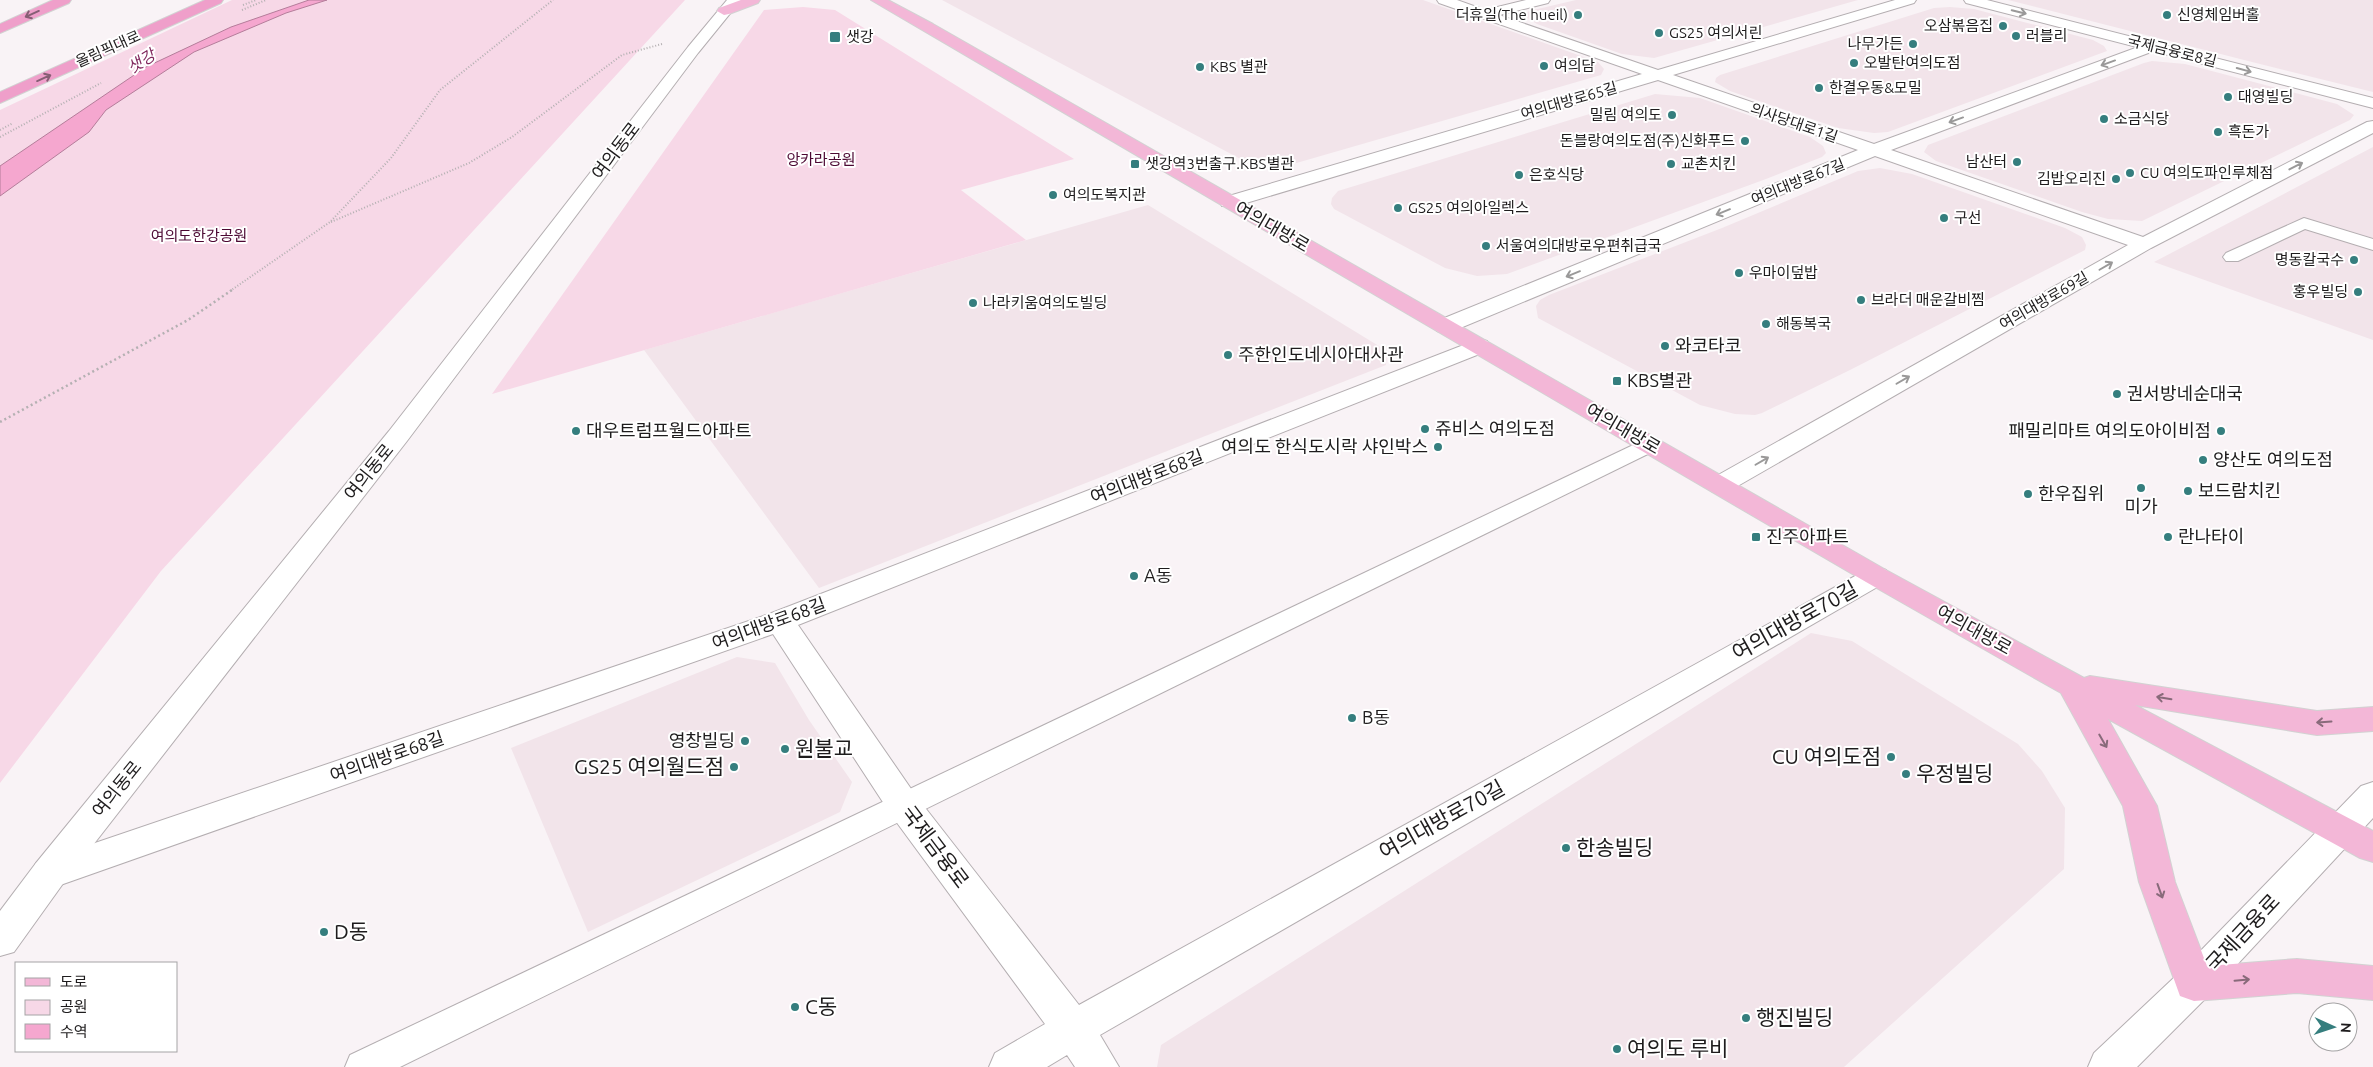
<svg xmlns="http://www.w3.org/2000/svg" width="2373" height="1067" font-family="Ubuntu,'Noto Sans KR',sans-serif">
  <rect width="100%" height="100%" fill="#f9f3f6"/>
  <!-- built -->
  <g fill="#f2e4ea">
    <polygon points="942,0 1423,0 1598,62 1604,69 1601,75 1293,164 1264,166 1248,163"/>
    <polygon points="1576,0 1858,0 1654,58 1622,54 1537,24 1524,16 1529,11"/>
    <polygon points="2008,0 2373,0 2373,92 2252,62"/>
    <polygon points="1950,7 1974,9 2093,40 2104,46 2107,51 1888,132 1874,133 1838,128 1730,91 1715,82 1716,78 1720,75 1934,8"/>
    <polygon points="2152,61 2185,64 2337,104 2354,115 2350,120 2142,221 2108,219 2082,212 1936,161 1924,152 1928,145 2144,63"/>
    <polygon points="1655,94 1700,98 1810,137 1823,146 1826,153 1822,157 1766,179 1507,274 1477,276 1445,268 1334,209 1331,204 1332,198 1338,191"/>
    <polygon points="2373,147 2373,340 2154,262 2263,205"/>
    <polygon points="1880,168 1912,174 2065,228 2082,237 2086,245 2085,250 1850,370 1762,413 1755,415 1735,414 1700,405 1538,318 1536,306 1540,300 1549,295 1722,228 1858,171"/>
    <polygon points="1148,205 1387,351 1386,365 819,588 644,350"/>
    <polygon points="1811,633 1852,641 2018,744 2042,771 2065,808 2064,869 1844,1067 1157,1067 1161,1045"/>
    <polygon points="737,657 775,663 809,720 852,782 840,812 588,932 511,748"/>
  </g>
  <!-- green -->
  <g fill="#f7d8e7">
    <polygon points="232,0 685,0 161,571 0,783 0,110"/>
    <polygon points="803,7 835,10 1074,159 961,190 1026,240 492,394 764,10"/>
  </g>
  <!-- water -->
  <polygon fill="#f5a7cf" stroke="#b47d9a" points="309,0 327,0 286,13 194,52 106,110 89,132 0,196 0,166 146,67 231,27"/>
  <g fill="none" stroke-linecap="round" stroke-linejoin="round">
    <defs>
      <g id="service">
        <polygon points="2304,218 2373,239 2373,250 2305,229 2238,261 2226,261 2223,257 2226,253"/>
        <polygon points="1650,437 1658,439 1661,444 1658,449 400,1067 345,1067 350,1055"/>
      </g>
      <g id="minor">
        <polygon points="1437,0 1457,0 1485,10 1526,0 1550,0 1548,3 1499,15 1658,70 1895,0 1916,0 1914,3 1673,75 1874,144 2149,43 2159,43 2161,46 2159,49 1891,150 2143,237 2367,122 2373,121 2373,133 2151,248 1729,491 1720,493 1711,491 1707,485 1711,479 2128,245 1875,156 1453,331 1445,333 1437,331 1434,326 1437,321 1858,150 1658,80 1236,206 1222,206 1220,202 1222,198 1642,74 1439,3"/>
        <polygon points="1479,339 1487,341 1490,346 1487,351 798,625 916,796 1079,1005 1866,570 1876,567 1886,570 1890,576 1886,582 1100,1035 1119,1067 1075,1067 1067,1055 1047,1067 989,1067 995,1053 1045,1024 892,816 773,634 49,889 36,885 31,874 36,863 769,614"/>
      </g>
      <g id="tertiary">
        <polygon points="1964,0 1987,0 2373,98 2373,108 1966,3"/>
        <polygon points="2373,782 2373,818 2208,996 2137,1067 2088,1067 2094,1053 2180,972 2361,786"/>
      </g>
      <polygon id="secondary" points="727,0 741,0 698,53 407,441 62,885 14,952 0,956 0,911 36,863 389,431 688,47"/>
      <g id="primary">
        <polygon points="741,0 760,0 758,3 729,14 724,15 717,11 719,8"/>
        <polygon points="871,0 888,0 933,24 1886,570 2084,678 2090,676 2317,711 2373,707 2373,731 2317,735 2135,705 2373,831 2373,862 2360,858 2108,719 2157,806 2175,882 2207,966 2297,959 2373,966 2373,1000 2297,993 2194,1001 2180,996 2139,882 2123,806 2061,693 1866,582"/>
      </g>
      <g id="trunk">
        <polygon points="53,0 71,0 69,3 0,33 0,24"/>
        <polygon points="205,0 223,0 221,3 0,103 0,92"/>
      </g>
    </defs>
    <!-- service casing -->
    <use href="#service" stroke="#b4aeb1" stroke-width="2"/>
    <!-- minor casing -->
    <use href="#minor" stroke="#b4aeb1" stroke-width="2"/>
    <!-- tertiary casing -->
    <use href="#tertiary" stroke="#b4aeb1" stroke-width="2"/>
    <!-- secondary casing -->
    <use href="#secondary" stroke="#b4aeb1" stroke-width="2"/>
    <!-- primary casing -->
    <use href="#primary" stroke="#d2d2d2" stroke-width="2"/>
    <!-- trunk casing -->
    <use href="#trunk" stroke="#d2d2d2" stroke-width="2"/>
    <!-- path-far1 -->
    <g stroke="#b4b0b2" stroke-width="2" stroke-dasharray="1 2" stroke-linecap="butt">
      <polyline points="243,5 256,0"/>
      <polyline points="242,10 266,0"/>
      <polyline points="0,130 13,123"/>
      <polyline points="0,137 101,83"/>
      <polyline points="331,222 469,163 512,137 622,55 662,44"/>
      <polyline points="230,291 330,222 391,158 440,90 553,0"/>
    </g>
    <!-- path -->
    <polyline stroke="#b4b0b2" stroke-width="2.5" stroke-dasharray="2 3" stroke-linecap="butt" points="0,422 188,320 232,290"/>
    <!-- service -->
    <use href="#service" fill="#fff" fill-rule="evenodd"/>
    <!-- minor -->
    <use href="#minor" fill="#fff" fill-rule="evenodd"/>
    <!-- tertiary -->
    <use href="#tertiary" fill="#fff" fill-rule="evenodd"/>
    <!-- secondary -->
    <use href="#secondary" fill="#fff" fill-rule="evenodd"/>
    <!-- primary -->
    <use href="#primary" fill="#f3b7d7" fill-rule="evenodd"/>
    <!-- trunk -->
    <use href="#trunk" fill="#ef9fca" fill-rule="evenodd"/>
  </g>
  <!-- one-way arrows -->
  <defs><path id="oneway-shaft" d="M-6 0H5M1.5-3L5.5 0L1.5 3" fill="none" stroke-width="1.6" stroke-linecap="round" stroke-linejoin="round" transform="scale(1.25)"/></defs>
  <g stroke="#9a9999">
    <use href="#oneway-shaft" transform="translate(2019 12) rotate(14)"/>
    <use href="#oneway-shaft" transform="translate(2108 63) rotate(160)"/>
    <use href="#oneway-shaft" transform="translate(2244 70) rotate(15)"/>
    <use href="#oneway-shaft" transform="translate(1956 120) rotate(160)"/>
    <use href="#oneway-shaft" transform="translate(2296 166) rotate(-27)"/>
    <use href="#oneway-shaft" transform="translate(1723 212) rotate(158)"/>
    <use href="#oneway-shaft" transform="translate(2106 266) rotate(-30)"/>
    <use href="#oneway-shaft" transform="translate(1573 274) rotate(158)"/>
    <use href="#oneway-shaft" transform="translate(1903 380) rotate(-30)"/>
    <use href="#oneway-shaft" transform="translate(1762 461) rotate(-30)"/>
  </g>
  <g stroke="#865e74">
    <use href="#oneway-shaft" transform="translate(32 14) rotate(156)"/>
    <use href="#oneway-shaft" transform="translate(44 78) rotate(-24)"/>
  </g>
  <g stroke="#886a7a">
    <use href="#oneway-shaft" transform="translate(2164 698) rotate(-171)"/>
    <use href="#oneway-shaft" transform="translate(2324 722) rotate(176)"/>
    <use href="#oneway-shaft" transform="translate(2103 741) rotate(60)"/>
    <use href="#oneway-shaft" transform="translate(2160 891) rotate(70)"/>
    <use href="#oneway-shaft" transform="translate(2242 980) rotate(-5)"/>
  </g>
  <!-- markers -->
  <g fill="#357e7e" stroke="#fff" stroke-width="2">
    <circle cx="1578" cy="15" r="5"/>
    <circle cx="2167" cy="15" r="5"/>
    <circle cx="2003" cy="26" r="5"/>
    <circle cx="1659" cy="33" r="5"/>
    <circle cx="2016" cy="36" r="5"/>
    <rect x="829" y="31" width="12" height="12" rx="2.5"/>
    <circle cx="1913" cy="44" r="5"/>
    <circle cx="1854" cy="63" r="5"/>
    <circle cx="1544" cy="66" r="5"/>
    <circle cx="1200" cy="67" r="5"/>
    <circle cx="1819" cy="88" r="5"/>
    <circle cx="2228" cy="97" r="5"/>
    <circle cx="1672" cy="115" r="5"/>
    <circle cx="2104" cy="119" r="5"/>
    <circle cx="2218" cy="132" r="5"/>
    <circle cx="1745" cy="141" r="5"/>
    <circle cx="2017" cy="162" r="5"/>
    <rect x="1130" y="159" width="10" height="10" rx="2.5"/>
    <circle cx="1671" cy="164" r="5"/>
    <circle cx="2130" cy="173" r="5"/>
    <circle cx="1519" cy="175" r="5"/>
    <circle cx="2116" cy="179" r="5"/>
    <circle cx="1053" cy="195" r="5"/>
    <circle cx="1398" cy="208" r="5"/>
    <circle cx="1944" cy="218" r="5"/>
    <circle cx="1486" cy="246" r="5"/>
    <circle cx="2354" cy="260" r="5"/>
    <circle cx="1739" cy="273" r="5"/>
    <circle cx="2358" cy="292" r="5"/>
    <circle cx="1861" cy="300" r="5"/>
    <circle cx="973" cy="303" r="5"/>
    <circle cx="1766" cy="324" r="5"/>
    <circle cx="1665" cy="346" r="5"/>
    <circle cx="1228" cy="355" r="5"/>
    <rect x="1612" y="376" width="10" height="10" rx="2.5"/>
    <circle cx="2117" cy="394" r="5"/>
    <circle cx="1425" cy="429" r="5"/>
    <circle cx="576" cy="431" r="5"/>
    <circle cx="2221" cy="431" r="5"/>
    <circle cx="1438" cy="447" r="5"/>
    <circle cx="2203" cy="460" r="5"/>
    <circle cx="2141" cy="488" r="5"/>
    <circle cx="2188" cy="491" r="5"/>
    <circle cx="2028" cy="494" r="5"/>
    <rect x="1751" y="532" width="10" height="10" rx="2.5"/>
    <circle cx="2168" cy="537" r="5"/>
    <circle cx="1134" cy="576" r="5"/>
    <circle cx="1352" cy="718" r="5"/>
    <circle cx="745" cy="741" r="5"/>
    <circle cx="785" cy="749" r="5"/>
    <circle cx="1891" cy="757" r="5"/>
    <circle cx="734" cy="767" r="5"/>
    <circle cx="1906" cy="774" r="5"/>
    <circle cx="1566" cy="848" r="5"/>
    <circle cx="324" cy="932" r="5"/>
    <circle cx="795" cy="1007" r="5"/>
    <circle cx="1746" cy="1018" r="5"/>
    <circle cx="1617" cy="1049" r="5"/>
  </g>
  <g text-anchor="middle" stroke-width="4" stroke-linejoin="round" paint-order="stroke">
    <!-- far-poi labels -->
    <g font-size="15" fill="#1e1c1d" stroke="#fff" text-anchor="start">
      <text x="1568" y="20" text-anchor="end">더휴일(The hueil)</text>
      <text x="2177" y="20">신영체임버홀</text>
      <text x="1993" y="31" text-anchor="end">오삼볶음집</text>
      <text x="1669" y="38">GS25 여의서린</text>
      <text x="2026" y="41">러블리</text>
      <text x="846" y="42">샛강</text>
      <text x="1903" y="49" text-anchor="end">나무가든</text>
      <text x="1864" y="68">오발탄여의도점</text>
      <text x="1554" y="71">여의담</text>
      <text x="1210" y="72">KBS 별관</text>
      <text x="1829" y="93">한결우동&amp;모밀</text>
      <text x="2238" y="102">대영빌딩</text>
      <text x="1662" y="120" text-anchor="end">밀림 여의도</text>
      <text x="2114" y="124">소금식당</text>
      <text x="2228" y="137">흑돈가</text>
      <text x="1735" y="146" text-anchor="end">돈블랑여의도점(주)신화푸드</text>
      <text x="2007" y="167" text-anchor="end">남산터</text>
      <text x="1145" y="169">샛강역3번출구.KBS별관</text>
      <text x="1681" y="169">교촌치킨</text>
      <text x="2140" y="178">CU 여의도파인루체점</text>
      <text x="1529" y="180">은호식당</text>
      <text x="2106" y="184" text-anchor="end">김밥오리진</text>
      <text x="1063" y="200">여의도복지관</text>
      <text x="1408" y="213">GS25 여의아일렉스</text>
      <text x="1954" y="223">구선</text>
      <text x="1496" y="251">서울여의대방로우편취급국</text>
      <text x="2344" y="265" text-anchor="end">명동칼국수</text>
      <text x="1749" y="278">우마이덮밥</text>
      <text x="2348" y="297" text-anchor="end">홍우빌딩</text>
      <text x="1871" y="305">브라더 매운갈비찜</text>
      <text x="983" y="308">나라키움여의도빌딩</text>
      <text x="1776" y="329">해동복국</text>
    </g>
    <!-- far-street labels -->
    <g font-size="15" fill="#1e1c1d" stroke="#fff">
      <text transform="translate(108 49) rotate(-24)" y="5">올림픽대로</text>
      <text transform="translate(2172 51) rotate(14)" y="5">국제금융로8길</text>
      <text transform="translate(1569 101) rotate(-16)" y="5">여의대방로65길</text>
      <text transform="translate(1794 123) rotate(19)" y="5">의사당대로1길</text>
      <text transform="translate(1798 182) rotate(-22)" y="5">여의대방로67길</text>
      <text transform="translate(2044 301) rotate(-30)" y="5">여의대방로69길</text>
    </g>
    <!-- far-park labels -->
    <g font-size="15" fill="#4c0833" stroke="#fff">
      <text x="821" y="165">앙카라공원</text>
      <text x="199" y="241">여의도한강공원</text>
    </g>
    <!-- far-water labels -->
    <g font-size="16" font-style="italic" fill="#81295e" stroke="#fff">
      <text transform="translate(141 61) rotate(-32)" y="6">샛강</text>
    </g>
    <!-- street labels -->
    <g font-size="18" fill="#1e1c1d" stroke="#fff">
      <text transform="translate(616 151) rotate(-53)" y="6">여의동로</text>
      <text transform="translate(1272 227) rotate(30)" y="6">여의대방로</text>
      <text transform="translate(1623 429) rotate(30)" y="6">여의대방로</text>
      <text transform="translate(369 472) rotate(-51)" y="6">여의동로</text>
      <text transform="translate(1147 477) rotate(-21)" y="6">여의대방로68길</text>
      <text transform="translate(769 624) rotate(-20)" y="6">여의대방로68길</text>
      <text transform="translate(1974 630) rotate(29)" y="6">여의대방로</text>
      <text transform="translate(387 757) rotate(-19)" y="6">여의대방로68길</text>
      <text transform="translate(117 789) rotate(-51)" y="6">여의동로</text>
    </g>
    <!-- poi labels -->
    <g font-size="18" fill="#1e1c1d" stroke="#fff" text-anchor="start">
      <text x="1675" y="352">와코타코</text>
      <text x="1238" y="361">주한인도네시아대사관</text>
      <text x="1627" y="387">KBS별관</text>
      <text x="2127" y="400">권서방네순대국</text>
      <text x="1435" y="435">쥬비스 여의도점</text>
      <text x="586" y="437">대우트럼프월드아파트</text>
      <text x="2211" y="437" text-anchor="end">패밀리마트 여의도아이비점</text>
      <text x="1428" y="453" text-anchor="end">여의도 한식도시락 샤인박스</text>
      <text x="2213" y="466">양산도 여의도점</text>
      <text x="2198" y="497">보드람치킨</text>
      <text x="2038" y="500">한우집위</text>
      <text x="2141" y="513" text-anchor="middle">미가</text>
      <text x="1766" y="543">진주아파트</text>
      <text x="2178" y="543">란나타이</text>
      <text x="1144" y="582">A동</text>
      <text x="1362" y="724">B동</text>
      <text x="735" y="747" text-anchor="end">영창빌딩</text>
    </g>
    <!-- near-street labels -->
    <g font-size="21" fill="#1e1c1d" stroke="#fff">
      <text transform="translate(1795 621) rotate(-29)" y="7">여의대방로70길</text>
      <text transform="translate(1442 820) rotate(-29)" y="7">여의대방로70길</text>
      <text transform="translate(935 847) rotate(53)" y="7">국제금융로</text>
      <text transform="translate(2243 933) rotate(-47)" y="7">국제금융로</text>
    </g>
    <!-- near-poi labels -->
    <g font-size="21" fill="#1e1c1d" stroke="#fff" text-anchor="start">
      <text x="795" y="756">원불교</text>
      <text x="1881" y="764" text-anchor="end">CU 여의도점</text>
      <text x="724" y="774" text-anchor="end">GS25 여의월드점</text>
      <text x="1916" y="781">우정빌딩</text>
      <text x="1576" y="855">한송빌딩</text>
      <text x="334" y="939">D동</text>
      <text x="805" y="1014">C동</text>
      <text x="1756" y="1025">행진빌딩</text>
      <text x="1627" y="1056">여의도 루비</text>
    </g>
  </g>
  <!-- legend -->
  <rect x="15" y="962" width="162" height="90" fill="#ffffff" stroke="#a5a4a5"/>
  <rect x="25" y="978" width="25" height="8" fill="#f3b7d7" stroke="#a5a4a5"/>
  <text x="60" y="987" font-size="15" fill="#1e1c1d">도로</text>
  <rect x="25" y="1000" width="25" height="15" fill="#f7d8e7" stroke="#a5a4a5"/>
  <text x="60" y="1012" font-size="15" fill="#1e1c1d">공원</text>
  <rect x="25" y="1024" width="25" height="15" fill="#f5a7cf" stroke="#a5a4a5"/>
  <text x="60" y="1037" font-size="15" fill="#1e1c1d">수역</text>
  <!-- north arrow -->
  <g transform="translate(2333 1027) rotate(93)"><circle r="24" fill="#ffffff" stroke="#a5a4a5"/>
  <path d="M0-4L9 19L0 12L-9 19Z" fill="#357e7e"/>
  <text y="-8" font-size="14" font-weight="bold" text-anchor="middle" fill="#1e1c1d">N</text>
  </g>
</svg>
